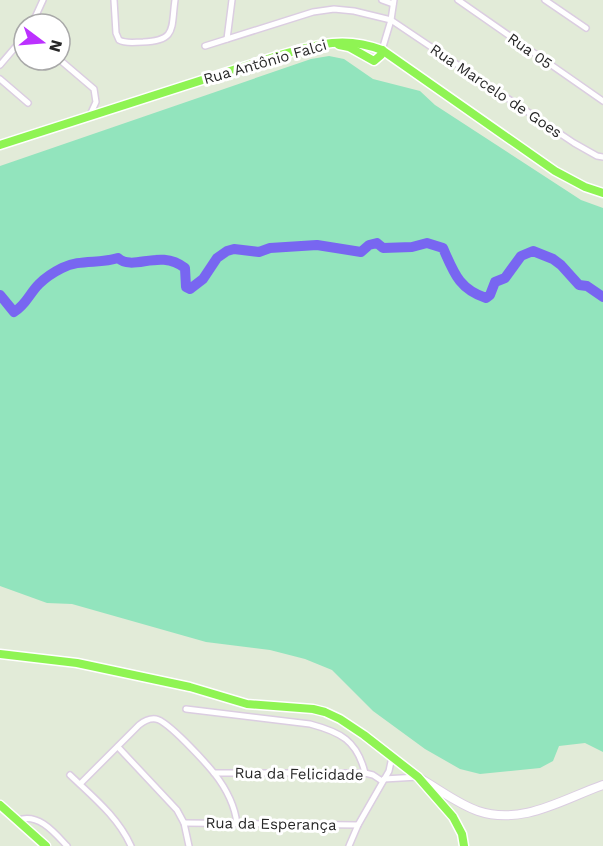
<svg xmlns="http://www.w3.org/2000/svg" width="603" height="846" font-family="'Work Sans',sans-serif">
  <rect width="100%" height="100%" fill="#e2ebd8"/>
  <!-- green -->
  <polygon fill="#92e4bd" points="329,56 344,59 373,79 420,91 435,105 581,200 603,208 603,752 585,743 559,746 553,761 540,768 480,774 460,769 425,749 373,711 332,670 305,659 270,650 206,642 72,604 47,603 0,586 0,166 311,59"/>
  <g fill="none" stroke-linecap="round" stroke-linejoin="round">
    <!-- river -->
    <path stroke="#7866f1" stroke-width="10" d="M 0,295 L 14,312 C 26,305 29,294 39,284 C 45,278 54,272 62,268 C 79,259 100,264 118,258 C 134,272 159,248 185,268 L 186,287 L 190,289 L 203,279 L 217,258 L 227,251 L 234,249 L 259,252 L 270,248 L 317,245 L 361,252 L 369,245 L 377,243 L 383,248 L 412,247 L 427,243 L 443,248 C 454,273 459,289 486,298 L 490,295 L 495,282 L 505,278 L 521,256 L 533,251 L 553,259 L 561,265 L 579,285 L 587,286 L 603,297"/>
    <defs>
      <g id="street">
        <path d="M 114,0 L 116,33 L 119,40 C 126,44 135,42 143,42 C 177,41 171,28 175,0"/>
        <polyline points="382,0 393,4"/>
        <polyline points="458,0 603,101"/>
        <polyline points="545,0 586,28"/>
        <polyline points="32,24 43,0"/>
        <polyline points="227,39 232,0"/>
        <polyline points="205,46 313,12 334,9 354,11 391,20 574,143 597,156 603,157"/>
        <polyline points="382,50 391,20 394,0"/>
        <polyline points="60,60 94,89 96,102 90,115"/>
        <polyline points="0,65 24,37"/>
        <polyline points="0,79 28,103"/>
        <path d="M 186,709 L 310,724 C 340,732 357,740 365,773"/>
        <polyline points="118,747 177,810 184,823 189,846"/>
        <polyline points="214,773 365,773 373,775 382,781"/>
        <path d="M 70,775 C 93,797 118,817 131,846"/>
        <polyline points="384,779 418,777"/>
        <path d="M 80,784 L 139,725 C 144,721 149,718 156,719 C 168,721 205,762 214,773 C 225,787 235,806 237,824"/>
        <path d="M 18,820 C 39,813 54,832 67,846"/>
        <polyline points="184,823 358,825"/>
        <polyline points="349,846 358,825 389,771 392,757"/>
      </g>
      <path id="secondary" d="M 421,779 C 440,790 458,804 478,811 C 522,826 563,799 603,785"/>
      <g id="primary">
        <polyline points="339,45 349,47 374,61 381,55 382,50"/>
        <path d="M 0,145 L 277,56 C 315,45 343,35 382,50 L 555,171 L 585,187 L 603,193"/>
        <polyline points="0,654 77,663 190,687 247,704 313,709 325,712 340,719 364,735 418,777 453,817 462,834 464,846"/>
        <polyline points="0,805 46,846"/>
      </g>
    </defs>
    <!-- street casing -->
    <use href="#street" stroke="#dbcde1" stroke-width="8"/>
    <!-- secondary casing -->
    <use href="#secondary" stroke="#dbcde1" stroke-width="10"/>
    <!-- primary casing -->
    <use href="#primary" stroke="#fff" stroke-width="11"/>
    <!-- street -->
    <use href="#street" stroke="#fff" stroke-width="5"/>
    <!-- secondary -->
    <use href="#secondary" stroke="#fff" stroke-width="8"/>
    <!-- primary -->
    <use href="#primary" stroke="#8ff453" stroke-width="8"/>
  </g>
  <g text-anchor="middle" stroke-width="6" stroke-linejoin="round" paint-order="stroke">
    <!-- street labels -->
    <g font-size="15" fill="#272727" stroke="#fff">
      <text transform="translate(530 51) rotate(35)" y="5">Rua 05</text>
      <text transform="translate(265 62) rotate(-16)" y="5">Rua Antônio Falci</text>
      <text transform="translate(496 91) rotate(34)" y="5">Rua Marcelo de Goes</text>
      <text transform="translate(299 774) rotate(1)" y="5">Rua da Felicidade</text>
      <text transform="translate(271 824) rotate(1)" y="5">Rua da Esperança</text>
    </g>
  </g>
  <!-- north arrow -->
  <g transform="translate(42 42) rotate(106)"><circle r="28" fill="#ffffff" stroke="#a9a9a9" stroke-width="1.5"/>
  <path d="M0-4.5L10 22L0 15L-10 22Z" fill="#bc31ff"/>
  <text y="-9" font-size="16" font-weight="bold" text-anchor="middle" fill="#272727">N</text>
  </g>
</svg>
